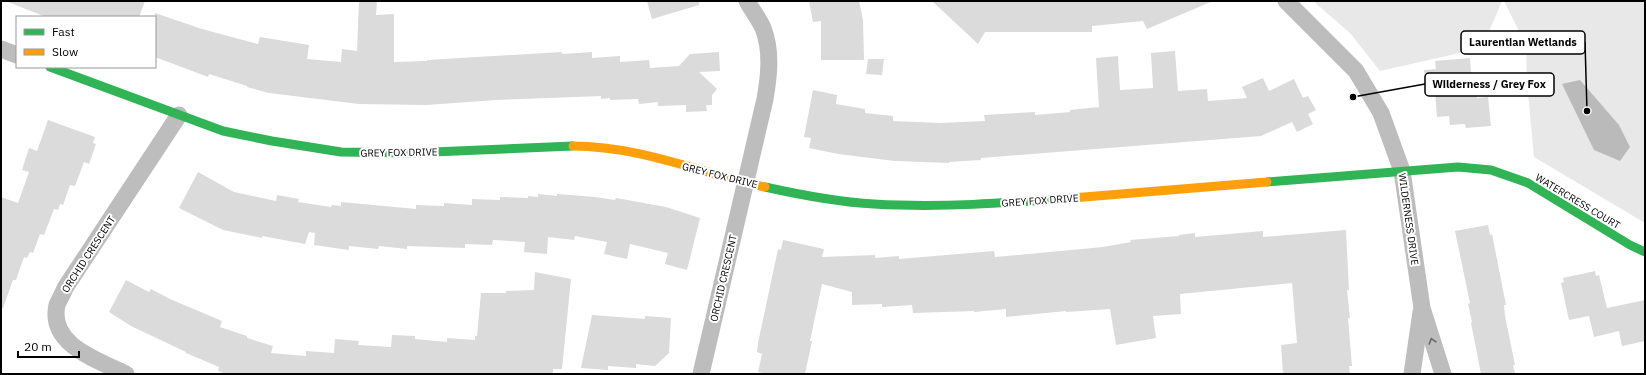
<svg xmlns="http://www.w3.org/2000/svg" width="1646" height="375" font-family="'IBM Plex Sans',sans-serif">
  <rect width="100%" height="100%" fill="#fff"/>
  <!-- green -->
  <g fill="#e8e8e8">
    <polygon points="1313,1 1502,1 1482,48 1380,71 1350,33"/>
    <polygon points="1504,1 1645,1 1645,223 1534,157 1527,82 1526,45"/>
  </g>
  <!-- water -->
  <polygon fill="#bababa" points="1580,80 1619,125 1630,147 1620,161 1594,150 1562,84"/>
  <!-- building -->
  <g fill="#dbdbdb">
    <polygon points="8,1 145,1 139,17 46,17 8,2"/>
    <polygon points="359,1 377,1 376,15 394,14 394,62 427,61 427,60 561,52 563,54 592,52 592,58 620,56 620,62 649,60 650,68 679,66 690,54 719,52 720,71 699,72 717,89 712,95 712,105 706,105 707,111 686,112 686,105 658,106 658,102 639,104 638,99 610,100 610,98 601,99 601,96 496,100 427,105 359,104 269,93 247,87 247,86 209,74 208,77 155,57 155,13 202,29 258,44 260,37 309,45 307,59 341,62 342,49 357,51"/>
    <polygon points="647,1 699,1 699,5 652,19"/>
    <polygon points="809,1 859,1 863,20 864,60 821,60 821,21 813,22"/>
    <polygon points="932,1 1213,1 1147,29 1143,21 1092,26 1092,32 985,32 978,44"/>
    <polygon points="1175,51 1178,91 1207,89 1208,101 1247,98 1242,87 1263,78 1269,91 1294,79 1303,98 1308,96 1316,110 1308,114 1313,124 1297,132 1292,122 1261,136 981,158 981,160 949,162 949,163 895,161 838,154 809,148 811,138 804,137 813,90 837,95 836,104 865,109 865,113 893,116 893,121 940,123 985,121 984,115 1035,112 1035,115 1070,112 1070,110 1099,107 1096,58 1118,56 1120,90 1153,88 1151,53"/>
    <polygon points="1470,58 1471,72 1475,75 1477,98 1488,97 1491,126 1466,128 1465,124 1450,125 1449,116 1437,117 1435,91 1426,91 1424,70 1436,69 1435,61"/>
    <polygon points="868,59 884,59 882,75 866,74"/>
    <polygon points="48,120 95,137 93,143 96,144 89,164 84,162 75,186 70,185 63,205 60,204 58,210 54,209 44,235 40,234 33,253 30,252 27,258 24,257 16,280 13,280 3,308 1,308 1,197 18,203 29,172 22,170 29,148 37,151"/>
    <polygon points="198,172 234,192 276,201 277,195 299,199 298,202 331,207 332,205 341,206 341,202 416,209 416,205 444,206 444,203 472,205 472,199 500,200 500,197 528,198 528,196 538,197 538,194 557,196 557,194 595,197 615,200 616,198 666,207 700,218 687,270 665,264 668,253 630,244 627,259 604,254 607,242 575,236 574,240 548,237 547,254 524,252 525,242 493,240 492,245 465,244 465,248 407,246 407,249 379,246 378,249 349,246 349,250 314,245 315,233 309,232 305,244 262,236 262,238 223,230 179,208"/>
    <polygon points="1488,225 1490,235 1492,234 1506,305 1504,305 1505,316 1515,365 1513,365 1515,374 1481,374 1471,323 1472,322 1468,304 1470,303 1455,231"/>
    <polygon points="1346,230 1349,290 1347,290 1350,318 1348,318 1352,366 1349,366 1350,374 1283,374 1281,345 1297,343 1292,283 1180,294 1181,314 1153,316 1156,338 1116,345 1110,309 1066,312 1066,311 1006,317 1006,309 974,312 974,311 913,313 912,305 882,307 882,304 852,305 852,292 822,284 810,341 812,341 805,374 767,374 758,372 762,354 757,352 758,343 778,249 781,250 783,240 824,249 822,257 875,255 875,258 899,256 899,259 994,251 995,257 1018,255 1103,247 1131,242 1130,240 1179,236 1179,235 1195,233 1195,237 1263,231 1263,237"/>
    <polygon points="1595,271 1596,276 1599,275 1607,308 1645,300 1645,341 1622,346 1619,331 1594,337 1589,316 1569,320 1561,283 1564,282 1563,278"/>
    <polygon points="535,272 571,279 562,369 553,369 553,374 226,374 218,371 219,367 186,353 186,352 131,326 109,312 126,280 149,292 151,289 170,299 222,321 220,327 247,336 247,338 273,346 271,353 306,356 306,351 334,353 335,339 359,341 358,345 391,347 392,335 415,336 415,339 447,342 447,338 475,340 475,336 477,336 481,293 506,293 506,291 534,290"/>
    <polygon points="592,315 645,319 645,316 671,318 669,353 655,366 636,364 636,368 608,366 608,370 581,368"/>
  </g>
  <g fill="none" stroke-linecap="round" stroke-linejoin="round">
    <!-- street -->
    <g stroke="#bdbdbd" stroke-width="17">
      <polyline points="1286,1 1356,71 1381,113 1402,171 1422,308 1443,374"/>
      <polyline points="1,49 17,55"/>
      <path d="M 126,374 C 98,360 48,345 57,305 C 59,300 63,294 65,288 L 179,115"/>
      <path d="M 701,374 L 765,99 C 769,76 772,51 763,28 C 759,19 752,10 747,1"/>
      <polyline points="1412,374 1421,312"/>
    </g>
    <!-- fast -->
    <g stroke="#30b455" stroke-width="9">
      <polyline points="50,67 223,131 272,141 341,152 409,153 573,146"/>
      <polyline points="1267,182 1458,167 1491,170 1528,183 1630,245 1645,252"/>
      <path d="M 765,187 C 801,195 837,202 874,204 C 940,208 1006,203 1072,198"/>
    </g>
    <!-- slow -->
    <g stroke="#ff9f0a" stroke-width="9">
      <path d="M 573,146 C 639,146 701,173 765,187"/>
      <polyline points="1072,198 1267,182"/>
    </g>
  </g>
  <!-- one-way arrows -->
  <defs><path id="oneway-chevron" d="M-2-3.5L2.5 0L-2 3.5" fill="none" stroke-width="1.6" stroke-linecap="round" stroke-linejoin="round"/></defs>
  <use stroke="#686868" href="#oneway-chevron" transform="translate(1432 341) rotate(-107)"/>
  <g text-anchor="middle" stroke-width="4" stroke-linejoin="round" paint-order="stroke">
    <!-- street labels -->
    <g font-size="10" fill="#000" stroke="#fff">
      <text transform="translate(399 152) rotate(-1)" y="4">GREY FOX DRIVE</text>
      <text transform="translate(720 175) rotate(14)" y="4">GREY FOX DRIVE</text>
      <text transform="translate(1040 200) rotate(-4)" y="4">GREY FOX DRIVE</text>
      <text transform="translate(1578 201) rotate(31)" y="4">WATERCRESS COURT</text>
      <text transform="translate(1409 219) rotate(82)" y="4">WILDERNESS DRIVE</text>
      <text transform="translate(88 254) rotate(-57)" y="4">ORCHID CRESCENT</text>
      <text transform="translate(723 278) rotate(-77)" y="4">ORCHID CRESCENT</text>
    </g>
  </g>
  <!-- callouts -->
  <path fill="none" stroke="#000" stroke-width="1.5" d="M1587 111L1585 42M1353 97L1425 84"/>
  <g fill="#000" stroke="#fff" stroke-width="1.5">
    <circle cx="1587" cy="111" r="4"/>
    <circle cx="1353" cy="97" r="4"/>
  </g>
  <g fill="#fff" stroke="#000" stroke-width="1.5">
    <rect x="1461" y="31" width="124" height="23" rx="4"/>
    <rect x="1425" y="73" width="129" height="23" rx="4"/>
  </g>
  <g font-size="11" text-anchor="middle" font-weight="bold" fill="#000">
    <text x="1523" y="46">Laurentian Wetlands</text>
    <text x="1489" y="88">Wilderness / Grey Fox</text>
  </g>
  <!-- border -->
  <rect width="1646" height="375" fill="none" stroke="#000000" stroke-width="4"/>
  <!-- legend -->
  <rect x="16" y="16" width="140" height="52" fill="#ffffff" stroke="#999999"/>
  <rect x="24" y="29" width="20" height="6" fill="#30b455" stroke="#999999"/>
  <text x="52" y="36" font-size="12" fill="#000000">Fast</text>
  <rect x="24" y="49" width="20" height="6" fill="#ff9f0a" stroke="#999999"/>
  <text x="52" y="56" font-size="12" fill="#000000">Slow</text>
  <!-- scale -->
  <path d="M18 351v6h61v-6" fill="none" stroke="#000000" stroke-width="2"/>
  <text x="24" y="351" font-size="12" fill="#000000" stroke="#ffffff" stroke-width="3" paint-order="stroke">20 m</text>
</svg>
